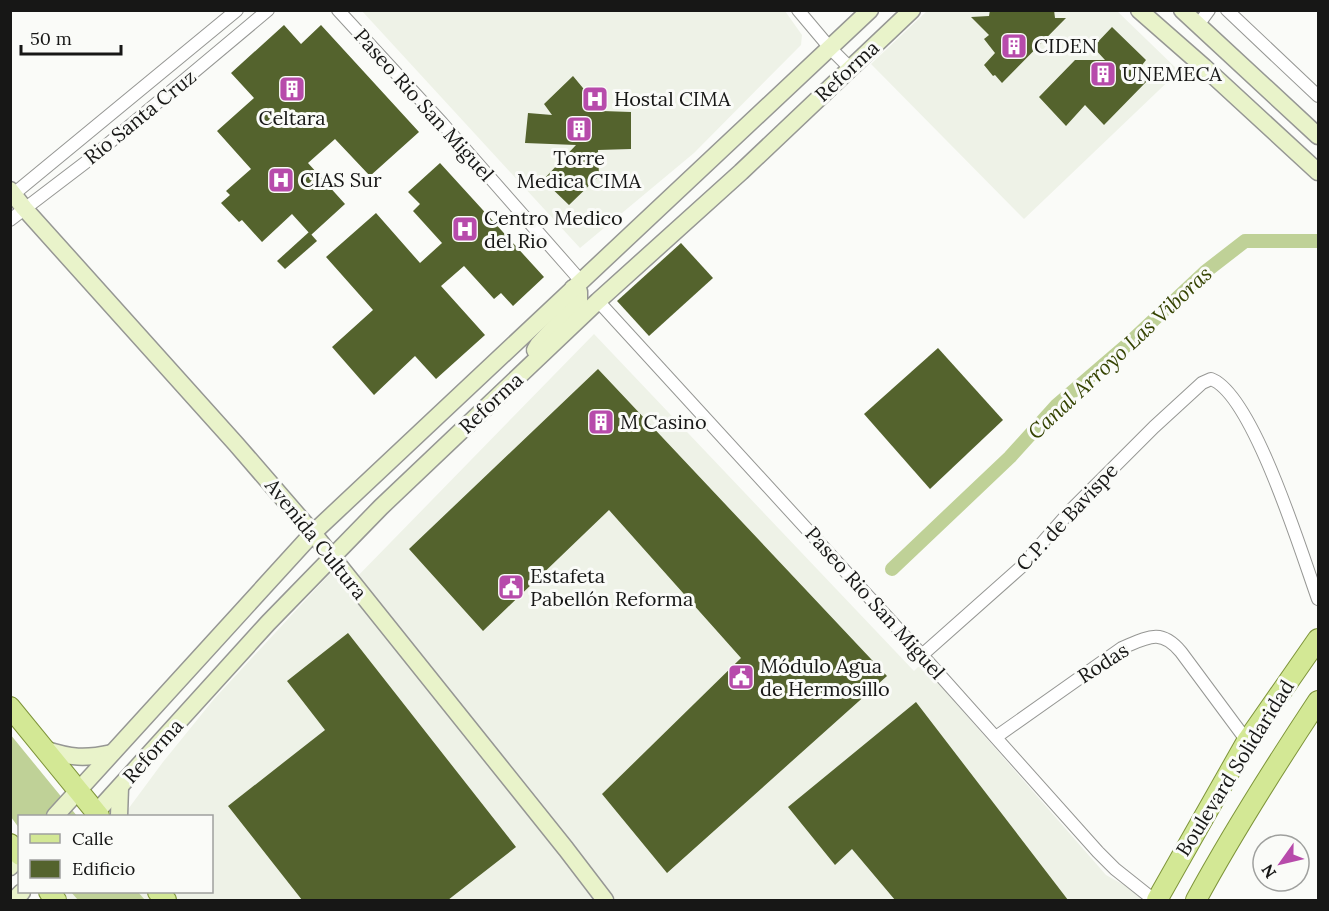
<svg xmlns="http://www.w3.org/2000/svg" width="1329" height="911" font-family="Lora,serif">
  <rect width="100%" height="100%" fill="#fafbf8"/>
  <!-- built -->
  <g fill="#eef2e7">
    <polygon points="1116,10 1179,71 1024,219 871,64 927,11"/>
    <polygon points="362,11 785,11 802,35 801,45 694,153 580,248"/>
    <polygon points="594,334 914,671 918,667 925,668 1106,875 1151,900 45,900 54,892 212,892 212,816 123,816 163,762 214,699 336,567 350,584"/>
  </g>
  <!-- water -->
  <g fill="#bfd197">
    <polygon points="10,734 77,816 20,816 19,828 11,817"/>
    <polygon points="71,892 138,892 145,900 78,900"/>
  </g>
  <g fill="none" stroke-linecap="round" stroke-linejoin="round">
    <!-- canal -->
    <polyline stroke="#bfd197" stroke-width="14" points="892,569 1010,457 1057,405 1128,344 1205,272 1245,241 1318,241"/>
  </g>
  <!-- building -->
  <g fill="#54632d">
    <polygon points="990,10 1054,10 1055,18 1066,18 1002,83 995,75 993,76 984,65 995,53 984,39 989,35 971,17 989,16"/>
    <polygon points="284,25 301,44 321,25 419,132 370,176 335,139 308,163 345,204 311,235 292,214 262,242 242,220 239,222 221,203 230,195 226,191 251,169 217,131 254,98 231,73"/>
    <polygon points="1112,27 1146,60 1139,69 1148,80 1104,125 1085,105 1066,126 1039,97 1075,60 1105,60 1093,47"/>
    <polygon points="573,76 602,111 631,112 631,149 598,150 599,176 569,205 543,180 576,145 525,143 528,113 552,115 544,104"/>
    <polygon points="440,163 544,277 513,306 501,293 494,299 464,266 441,286 485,335 436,379 415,356 374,395 332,347 373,310 326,257 376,213 420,263 442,243 413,211 420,204 408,192"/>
    <polygon points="309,232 317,241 285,269 277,261"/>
    <polygon points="681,243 713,278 649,336 617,301"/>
    <polygon points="938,348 1003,420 930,489 864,414"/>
    <polygon points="598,369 887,676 667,873 602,794 741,658 609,510 483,631 409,549"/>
    <polygon points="348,633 516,847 448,900 302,900 228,806 325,730 287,681"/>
    <polygon points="916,702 1068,900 895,900 852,849 835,865 788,807"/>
  </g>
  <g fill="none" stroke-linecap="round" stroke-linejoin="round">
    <defs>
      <g id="street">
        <polyline points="338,10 442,123 580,280"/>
        <polyline points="798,10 830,48 850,68"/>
        <polyline points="1227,10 1318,96"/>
        <polyline points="1198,25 1209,10"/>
        <polyline points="10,197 237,10"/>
        <polyline points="10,220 90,159 268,10"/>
        <polyline points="598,301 922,655 1098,852 1115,869 1154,900"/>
        <path d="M 922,655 L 1020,568 L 1072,509 L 1154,427 L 1202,383 L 1211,379 C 1253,394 1302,555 1318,599"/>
        <path d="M 996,737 L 1122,648 C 1148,637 1161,628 1181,652 L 1247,741"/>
      </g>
      <g id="secondary">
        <polyline points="1139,10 1204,67 1318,172"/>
        <polyline points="1182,10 1318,136"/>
        <polyline points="10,190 24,208 236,444 313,533 566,849 605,900"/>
        <polyline points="535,350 538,345 579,301 579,292 573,288"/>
        <path d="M 44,749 C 71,758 85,759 112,753"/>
        <polyline points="55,816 313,533 870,10"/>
        <polyline points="93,816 268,623 381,507 598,301 741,172 912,10"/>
        <polyline points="119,816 120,787"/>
        <polyline points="10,867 20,856"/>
        <polyline points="14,900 22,892"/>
      </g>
      <g id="primary">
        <polyline points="10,707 99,816"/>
        <polyline points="10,844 20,855"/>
        <polyline points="49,892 56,900"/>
        <polyline points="158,892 166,900"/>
        <polyline points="1157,900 1247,741 1318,639"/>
        <path d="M 1196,900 C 1233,832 1275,766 1318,701"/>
      </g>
    </defs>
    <!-- street casing -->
    <use href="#street" stroke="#969794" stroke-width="14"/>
    <!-- secondary casing -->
    <use href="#secondary" stroke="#969794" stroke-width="19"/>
    <!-- primary casing -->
    <use href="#primary" stroke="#7e943a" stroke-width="22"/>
    <!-- street -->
    <use href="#street" stroke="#fff" stroke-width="12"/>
    <!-- secondary -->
    <use href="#secondary" stroke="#e9f3ca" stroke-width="16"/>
    <!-- primary -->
    <use href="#primary" stroke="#d3e895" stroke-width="20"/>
  </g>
  <!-- icons -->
  <defs>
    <symbol id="building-square" viewBox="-11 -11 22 22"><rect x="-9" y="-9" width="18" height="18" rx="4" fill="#b74bab" stroke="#fafbf8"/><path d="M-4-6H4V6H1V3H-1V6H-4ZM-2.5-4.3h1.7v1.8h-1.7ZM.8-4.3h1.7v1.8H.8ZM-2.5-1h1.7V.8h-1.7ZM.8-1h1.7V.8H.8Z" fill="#fff"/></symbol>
    <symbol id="hospital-square" viewBox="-11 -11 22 22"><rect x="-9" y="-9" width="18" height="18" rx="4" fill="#b74bab" stroke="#fafbf8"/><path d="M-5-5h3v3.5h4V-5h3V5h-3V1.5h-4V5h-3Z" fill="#fff"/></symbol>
    <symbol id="civic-square" viewBox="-11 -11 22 22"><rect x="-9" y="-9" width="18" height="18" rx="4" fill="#b74bab" stroke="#fafbf8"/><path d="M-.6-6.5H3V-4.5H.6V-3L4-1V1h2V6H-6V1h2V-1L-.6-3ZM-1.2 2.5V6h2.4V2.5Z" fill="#fff"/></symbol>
  </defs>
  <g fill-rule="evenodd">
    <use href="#building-square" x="999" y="31" width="30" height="30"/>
    <use href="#building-square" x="1088" y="59" width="30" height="30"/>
    <use href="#building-square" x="277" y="74" width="30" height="30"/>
    <use href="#hospital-square" x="580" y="84" width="30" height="30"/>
    <use href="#building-square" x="564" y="114" width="30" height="30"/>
    <use href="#hospital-square" x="266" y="165" width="30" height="30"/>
    <use href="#hospital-square" x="450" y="214" width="30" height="30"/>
    <use href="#building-square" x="586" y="407" width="30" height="30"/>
    <use href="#civic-square" x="496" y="572" width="30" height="30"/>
    <use href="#civic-square" x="726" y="662" width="30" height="30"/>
  </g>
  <g text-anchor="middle" stroke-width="6" stroke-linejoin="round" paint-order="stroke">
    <!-- poi labels -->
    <g font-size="20" fill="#171716" stroke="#fafbf8" text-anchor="start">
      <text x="1034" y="53">CIDEN</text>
      <text x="1122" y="81">UNEMECA</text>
      <text x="614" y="106">Hostal CIMA</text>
      <text x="292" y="125" text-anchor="middle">Celtara</text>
      <text x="579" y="165" text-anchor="middle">Torre<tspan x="579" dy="23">Medica CIMA</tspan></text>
      <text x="300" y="187">CIAS Sur</text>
      <text x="484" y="225">Centro Medico<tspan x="484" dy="23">del Rio</tspan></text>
      <text x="620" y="429">M Casino</text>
      <text x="530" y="583">Estafeta<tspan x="530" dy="23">Pabellón Reforma</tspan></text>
      <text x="760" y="673">Módulo Agua<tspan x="760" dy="23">de Hermosillo</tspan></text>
    </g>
    <!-- street labels -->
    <g font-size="20" fill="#171716" stroke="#fafbf8">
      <text transform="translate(847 71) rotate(-43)" y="7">Reforma</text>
      <text transform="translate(424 105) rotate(48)" y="7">Paseo Rio San Miguel</text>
      <text transform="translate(140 117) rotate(-39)" y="7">Rio Santa Cruz</text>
      <text transform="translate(491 403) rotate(-43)" y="7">Reforma</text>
      <text transform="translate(1067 517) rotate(-47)" y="7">C.P. de Bavispe</text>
      <text transform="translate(316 539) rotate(51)" y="7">Avenida Cultura</text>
      <text transform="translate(875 603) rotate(48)" y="7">Paseo Rio San Miguel</text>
      <text transform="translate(1103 663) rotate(-33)" y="7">Rodas</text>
      <text transform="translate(153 751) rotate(-48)" y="7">Reforma</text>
      <text transform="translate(1235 768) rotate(-58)" y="7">Boulevard Solidaridad</text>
    </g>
    <!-- water labels -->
    <g font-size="21" font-style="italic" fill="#344200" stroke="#fafbf8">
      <text transform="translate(1120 353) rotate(-43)" y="7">Canal Arroyo Las Viboras</text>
    </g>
  </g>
  <!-- border -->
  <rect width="1329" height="911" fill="none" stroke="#171716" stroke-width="24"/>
  <!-- legend -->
  <rect x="18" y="815" width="195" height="78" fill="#fafbf8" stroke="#9fa09e" stroke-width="1.5"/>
  <rect x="30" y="834" width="30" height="9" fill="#d3e895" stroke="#9fa09e" stroke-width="1.5"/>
  <text x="72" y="845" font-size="18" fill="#171716">Calle</text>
  <rect x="30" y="860" width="30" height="18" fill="#54632d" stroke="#9fa09e" stroke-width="1.5"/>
  <text x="72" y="875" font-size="18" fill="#171716">Edificio</text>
  <!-- north arrow -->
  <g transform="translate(1281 863) rotate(236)"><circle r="28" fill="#fafbf8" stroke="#9fa09e" stroke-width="1.5"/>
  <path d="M0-4.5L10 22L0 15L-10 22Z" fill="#b74bab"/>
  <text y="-9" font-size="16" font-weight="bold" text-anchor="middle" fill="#171716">N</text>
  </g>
  <!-- scale -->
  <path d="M21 45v9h100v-9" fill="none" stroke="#171716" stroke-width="3"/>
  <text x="30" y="45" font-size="18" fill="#171716" stroke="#fafbf8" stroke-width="4.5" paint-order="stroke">50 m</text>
</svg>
